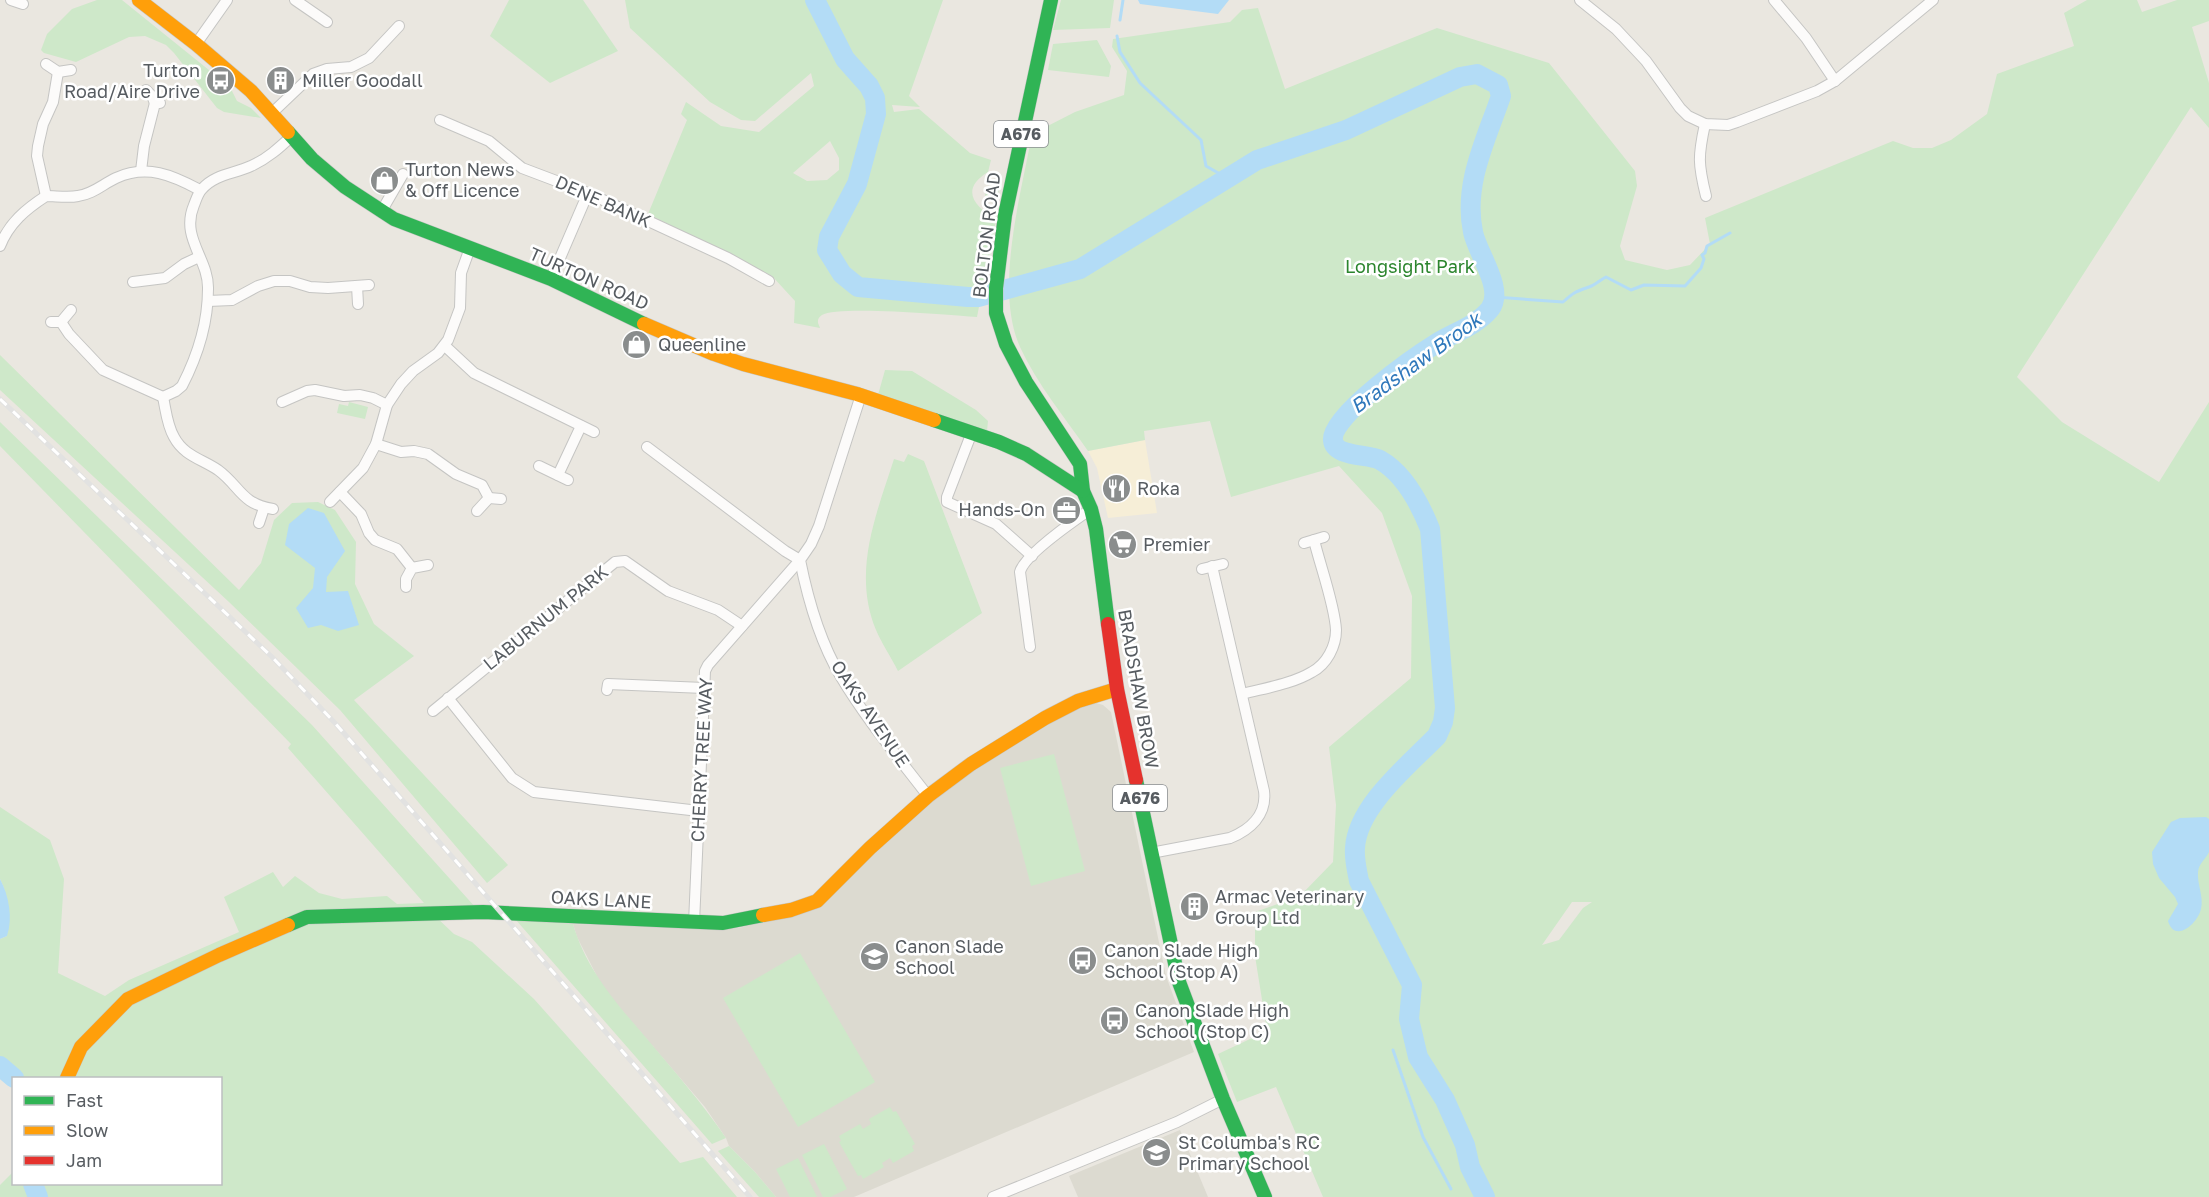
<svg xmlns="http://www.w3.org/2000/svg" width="2209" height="1197" font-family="'Golos Text',sans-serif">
  <rect width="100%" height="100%" fill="#eae7e0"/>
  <!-- commercial -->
  <polygon fill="#f6eed7" points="1145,440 1157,513 1108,518 1097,468 1088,451"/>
  <!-- education -->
  <g fill="#dcdad0">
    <polygon points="1096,703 1103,705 1111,712 1166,976 1194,1052 854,1197 776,1197 755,1172 729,1146 726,1138 705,1107 603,988 577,937 573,924 724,929 739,928 809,909 860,867 938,796 1024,735 1079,705"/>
    <polygon points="1180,1130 1208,1197 1078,1197 1069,1176"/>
  </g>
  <!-- green -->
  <g fill="#cee8c9" fill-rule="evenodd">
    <polygon points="97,0 122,0 230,87 237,101 251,108 261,118 224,112 217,108 174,53 166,45 145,36 129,37 76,62 44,53 41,50 47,34 72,9"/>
    <polygon points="509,0 583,0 618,51 550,83 490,36"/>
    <path d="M 625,0 L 943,0 L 909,96 L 920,107 L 892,105 L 894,112 L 919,109 L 970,153 L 991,160 L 988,172 C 959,190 975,206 996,220 L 977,317 C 953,315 837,305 822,315 C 818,318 818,319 818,323 L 820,328 L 794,323 L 795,301 L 772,276 L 648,214 L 687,120 L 681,114 L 686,102 L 721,126 L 759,132 L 814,86 L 811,73 L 755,121 L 741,120 L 710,102 L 630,28 ZM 830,141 L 839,158 L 839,170 L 827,180 L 807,181 L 793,173 Z"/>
    <polygon points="1061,0 1114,0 1110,28 1053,30"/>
    <path d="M 2087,0 L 2137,0 L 2142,12 L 2177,0 L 2209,0 L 2209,21 L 2192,27 L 2209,83 L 2209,128 L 2191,107 L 2017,377 L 2062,422 L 2159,482 L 2209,402 L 2209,1197 L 1323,1197 L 1276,1087 L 1237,1102 L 1218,1054 L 1267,1031 L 1255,956 L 1255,912 L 1300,896 L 1333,862 L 1336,805 L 1329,747 L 1411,678 L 1412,596 L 1382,513 L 1339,466 L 1231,497 L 1210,421 L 1144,431 L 1145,440 L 1088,451 C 1065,418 1037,384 1020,347 C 994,289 1021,195 1032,134 L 1075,112 L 1124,95 L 1127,71 L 1112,47 L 1113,39 L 1230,22 L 1242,10 L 1258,8 L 1285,89 L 1437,28 L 1549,63 L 1635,171 L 1637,186 L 1620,246 L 1625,260 L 1667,270 L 1690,265 L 1710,244 L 1705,218 L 1893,141 L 1913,148 L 1932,148 L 1951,140 L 1987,114 L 1997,74 L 2074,46 L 2064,13 ZM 1572,902 L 1592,902 L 1583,908 L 1559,940 L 1542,945 Z"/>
    <polygon points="1097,40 1111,66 1109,77 1048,70 1053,44"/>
    <polygon points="995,185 1000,186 995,204 986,198 985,194 988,188"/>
    <polygon points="0,355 239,590 261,563 274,520 292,503 318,502 335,510 356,542 355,584 374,624 414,656 354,700 508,865 487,883 340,710 229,602 0,390"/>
    <polygon points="885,370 912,371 976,410 988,421 987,431 878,395"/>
    <polygon points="349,402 368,407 365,419 337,413 339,404 348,406"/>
    <polygon points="0,422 312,725 476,908 435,916 454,934 472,942 534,999 680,1163 703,1157 737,1197 39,1197 34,1184 220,1184 220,1078 14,1078 0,1066 0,939 7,936 4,888 0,879 0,807 50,840 64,879 58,973 105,996 129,980 239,932 224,897 273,872 283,887 295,876 319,893 342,899 387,896 397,904 424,903 288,748 291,744 0,446"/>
    <path d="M 908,454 L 924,461 L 982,613 L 898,671 C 891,657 882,644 876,630 C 852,572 876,515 894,459 L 904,462 Z"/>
    <polygon points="1054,754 1085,871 1031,886 1000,768"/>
    <path d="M 516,920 L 573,924 C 586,970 618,1005 648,1040 C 675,1072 702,1103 726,1138 L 712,1144 Z"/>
    <polygon points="800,953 875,1082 798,1127 723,998"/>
    <polygon points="890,1107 893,1112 896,1111 915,1144 912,1146 914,1151 893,1163 890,1158 882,1163 884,1167 863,1179 861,1175 858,1176 839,1142 841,1141 839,1136 860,1124 863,1129 871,1124 869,1119"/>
    <polygon points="824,1144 847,1189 830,1197 823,1197 802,1155"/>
    <polygon points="729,1146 755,1172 776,1197 759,1197 718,1151"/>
    <polygon points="798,1158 817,1197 790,1197 776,1169"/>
    <polygon points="13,1172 14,1184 33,1184 36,1197 0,1197 0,1185"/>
  </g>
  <!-- water -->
  <g fill="#b3dcf6">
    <polygon points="1138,0 1229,0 1218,14 1140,4"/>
    <polygon points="308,508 324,513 345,551 327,577 326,592 348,591 359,625 338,631 321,625 308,628 296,608 313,588 315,568 285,545 289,524"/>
    <path d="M 2206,817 L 2209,819 C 2209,828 2209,843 2209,852 C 2206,859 2199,863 2198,872 C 2197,884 2204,897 2201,909 C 2198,923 2175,944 2168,921 L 2178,904 L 2175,897 L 2159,878 L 2153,864 L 2152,852 L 2171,822 L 2180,818 Z"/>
    <path d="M 0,879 C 9,896 13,918 7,936 L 0,939 Z"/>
  </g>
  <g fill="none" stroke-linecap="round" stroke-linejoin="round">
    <!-- stream -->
    <g stroke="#b3dcf6" stroke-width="3">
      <polyline points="1120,20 1123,0"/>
      <polyline points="1117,36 1120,52 1140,83 1201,140 1206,166 1227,178"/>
      <path d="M 1495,297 L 1563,302 C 1574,292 1575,292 1589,287 C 1595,285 1600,280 1606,277 L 1631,290 L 1644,285 L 1685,286 L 1701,268 L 1704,259 L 1702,255 L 1705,253 L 1707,246 L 1730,233"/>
      <polyline points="1393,1050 1423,1137 1451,1189"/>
    </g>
    <!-- river -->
    <g stroke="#b3dcf6" stroke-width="20">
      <path d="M 815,0 L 845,59 L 869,86 L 875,98 L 876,114 L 857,184 L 829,237 L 827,250 L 842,274 L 858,287 L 968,297 L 978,297 L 1080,269 L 1257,160 L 1346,130 L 1460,77 L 1477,74 L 1498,85 L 1501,96 C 1486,140 1463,184 1473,232 C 1477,253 1505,289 1490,309 C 1476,326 1455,332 1437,343 C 1416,356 1330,416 1333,440 C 1334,457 1369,454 1380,460 C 1405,474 1420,504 1430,529 L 1445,708 L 1443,722 L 1437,736 C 1410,764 1357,806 1355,848 C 1354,859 1357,870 1359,881 L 1412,985 L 1409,1019 L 1418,1057 L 1445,1100 L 1465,1145 L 1470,1167 L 1485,1197"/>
      <polyline points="0,1066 14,1078"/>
      <polyline points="33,1184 38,1197"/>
    </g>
    <defs>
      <g id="street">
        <polyline points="11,0 23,4"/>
        <polyline points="295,0 327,22"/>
        <polyline points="1580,0 1616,29 1646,61 1680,108 1688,116 1705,124 1728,125 1737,122 1817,91 1835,81 1933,0"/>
        <polyline points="1774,0 1806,38 1835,81"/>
        <polyline points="196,44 227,0"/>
        <polyline points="46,64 58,72 71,70"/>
        <polyline points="146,90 152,96 155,103 160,103"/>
        <polyline points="272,113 313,74 327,69 351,67 369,58 399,26"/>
        <polyline points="440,120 489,141 522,168 588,193 728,258 769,281"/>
        <path d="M 1705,124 C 1698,156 1698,164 1706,196"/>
        <polyline points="141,171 144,146 155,103"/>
        <polyline points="46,196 37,156 38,146 43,124 53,102 58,72"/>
        <polyline points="381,212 403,174"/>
        <path d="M 0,246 C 9,223 26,209 46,196 C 56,196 68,198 78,196 C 93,194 103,184 116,178 C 147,164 172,175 200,190"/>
        <polyline points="551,279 588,193"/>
        <polyline points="133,282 165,278 184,264 199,257"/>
        <polyline points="357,286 358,304"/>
        <polyline points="208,301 232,300 258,286 274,281 290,281 310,287 328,288 369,285"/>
        <polyline points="51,322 61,322 71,310"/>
        <polyline points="61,322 69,334 103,370 163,397"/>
        <polyline points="445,346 474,373 594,432"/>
        <path d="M 861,395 L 819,526 L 811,544 L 800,560 C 808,600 820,642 841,677 C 866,719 898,757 928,796"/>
        <path d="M 163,397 L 176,391 L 182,386 C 197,357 208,322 208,289 C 209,259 180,238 194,205 C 196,200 198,193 202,189 C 215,174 234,174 251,166 C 267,159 279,148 292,136"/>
        <path d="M 163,397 C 166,411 167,425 174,437 C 184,456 202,459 218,470 C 240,486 241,504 273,509"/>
        <polyline points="282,402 307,391 315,390 344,396 360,395 373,398 387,405"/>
        <polyline points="972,432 947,497 947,502 996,524 1032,556"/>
        <polyline points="376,444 401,452 414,451 428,454 456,474 482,485 489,498"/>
        <polyline points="647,447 785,551 800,560 708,665 705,671 694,923"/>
        <polyline points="539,466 568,480"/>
        <polyline points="558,475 581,426"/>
        <polyline points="340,492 361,514 369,533 375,540 397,549 412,568"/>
        <polyline points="330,502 363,468 376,444 387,405 401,384 413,371 438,353 448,340 460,308 461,273 470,248"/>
        <polyline points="477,511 489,498 501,499"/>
        <polyline points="259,523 264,508"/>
        <polyline points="1304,543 1324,537"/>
        <polyline points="1202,569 1223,564"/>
        <polyline points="406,587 406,579 412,568 428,565"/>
        <path d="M 1030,647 L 1020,572 C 1024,555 1075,520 1091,509"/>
        <polyline points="607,690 608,684 704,688"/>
        <path d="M 1242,694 C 1265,688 1292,684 1312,672 C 1327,664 1336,646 1336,630 C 1335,606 1320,565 1314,540"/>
        <polyline points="448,698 512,778 534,792 699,811"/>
        <polyline points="433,711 615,562 625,561 668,591 718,610 742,626"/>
        <path d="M 1151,853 L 1230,838 C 1250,830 1267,815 1264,791 L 1212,566"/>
        <polyline points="993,1197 1177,1122 1223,1099"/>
      </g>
      <g id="fast">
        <polyline points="1051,0 1005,215 996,288 996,313 1006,344 1026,382 1080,464 1083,491 1091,509 1096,529 1108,624"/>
        <polyline points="288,132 312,159 345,187 394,219 551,279 644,324"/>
        <polyline points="934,420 999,442 1026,454 1083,491"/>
        <polyline points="1136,780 1179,982 1223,1099 1265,1197"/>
        <polyline points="288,925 307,917 483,912 723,923 763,915"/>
      </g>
      <g id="slow">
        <polyline points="139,0 196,44 251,91 288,132"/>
        <polyline points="644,324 714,354 743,364 857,394 934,420"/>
        <polyline points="763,915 791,910 817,901 870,848 928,796 971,764 1045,718 1078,701 1117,689"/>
        <polyline points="67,1078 81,1047 128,999 219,955 288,925"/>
      </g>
      <polyline id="jam" points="1108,624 1117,689 1136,780"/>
    </defs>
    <!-- street casing -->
    <use href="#street" stroke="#c5c5c3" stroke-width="12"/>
    <!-- fast casing -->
    <use href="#fast" stroke="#c6c6c4" stroke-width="15"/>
    <!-- slow casing -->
    <use href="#slow" stroke="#c6c6c4" stroke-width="15"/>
    <!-- jam casing -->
    <use href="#jam" stroke="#c6c6c4" stroke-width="15"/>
    <!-- street -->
    <use href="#street" stroke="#fcfbfa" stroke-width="10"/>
    <!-- fast -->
    <use href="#fast" stroke="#30b455" stroke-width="14"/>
    <!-- slow -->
    <use href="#slow" stroke="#ff9f0a" stroke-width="14"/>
    <!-- jam -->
    <use href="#jam" stroke="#e5322d" stroke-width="14"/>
    <defs>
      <polyline id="rail" points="0,399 272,657 335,723 750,1197"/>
    </defs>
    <!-- rail casing -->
    <use href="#rail" stroke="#e2e2e1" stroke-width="5"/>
    <!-- rail -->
    <use href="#rail" stroke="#fff" stroke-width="3" stroke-dasharray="9" stroke-linecap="butt"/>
  </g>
  <!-- icons -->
  <defs>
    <symbol id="bus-disc" viewBox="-11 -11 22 22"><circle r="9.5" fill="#8a8d8d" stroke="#fff"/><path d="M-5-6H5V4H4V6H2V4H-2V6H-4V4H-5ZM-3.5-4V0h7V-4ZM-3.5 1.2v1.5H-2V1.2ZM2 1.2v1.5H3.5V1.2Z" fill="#fff"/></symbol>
    <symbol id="building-disc" viewBox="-11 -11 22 22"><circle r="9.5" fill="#8a8d8d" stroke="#fff"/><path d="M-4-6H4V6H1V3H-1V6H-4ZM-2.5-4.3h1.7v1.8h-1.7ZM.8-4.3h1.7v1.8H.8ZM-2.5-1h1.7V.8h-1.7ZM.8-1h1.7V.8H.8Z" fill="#fff"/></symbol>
    <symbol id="shop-disc" viewBox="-11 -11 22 22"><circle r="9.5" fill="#8a8d8d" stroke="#fff"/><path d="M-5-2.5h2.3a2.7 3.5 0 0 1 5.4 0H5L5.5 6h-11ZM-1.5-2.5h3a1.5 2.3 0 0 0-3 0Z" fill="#fff"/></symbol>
    <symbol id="restaurant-disc" viewBox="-11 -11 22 22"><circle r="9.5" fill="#8a8d8d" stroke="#fff"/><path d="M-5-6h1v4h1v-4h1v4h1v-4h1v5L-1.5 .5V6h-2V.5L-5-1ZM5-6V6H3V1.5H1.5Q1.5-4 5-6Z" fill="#fff"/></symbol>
    <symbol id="office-disc" viewBox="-11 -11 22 22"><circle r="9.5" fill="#8a8d8d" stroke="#fff"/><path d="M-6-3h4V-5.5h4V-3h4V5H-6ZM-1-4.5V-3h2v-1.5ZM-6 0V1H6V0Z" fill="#fff"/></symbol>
    <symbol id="supermarket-disc" viewBox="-11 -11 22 22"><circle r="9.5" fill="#8a8d8d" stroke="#fff"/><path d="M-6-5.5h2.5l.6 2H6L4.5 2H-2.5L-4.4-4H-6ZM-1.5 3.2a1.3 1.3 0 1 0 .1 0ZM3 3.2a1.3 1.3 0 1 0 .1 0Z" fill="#fff"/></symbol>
    <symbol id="school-disc" viewBox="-11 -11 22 22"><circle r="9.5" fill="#8a8d8d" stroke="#fff"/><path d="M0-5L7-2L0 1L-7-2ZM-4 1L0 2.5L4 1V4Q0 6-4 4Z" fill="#fff"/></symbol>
  </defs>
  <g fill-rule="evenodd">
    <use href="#bus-disc" x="204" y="64" width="33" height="33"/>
    <use href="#building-disc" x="264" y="64" width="33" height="33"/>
    <use href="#shop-disc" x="368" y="164" width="33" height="33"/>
    <use href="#shop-disc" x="620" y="328" width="33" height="33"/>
    <use href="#restaurant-disc" x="1100" y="472" width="33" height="33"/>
    <use href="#office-disc" x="1050" y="494" width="33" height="33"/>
    <use href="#supermarket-disc" x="1106" y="528" width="33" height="33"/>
    <use href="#building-disc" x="1178" y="890" width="33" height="33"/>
    <use href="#school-disc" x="858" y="940" width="33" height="33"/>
    <use href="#bus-disc" x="1066" y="944" width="33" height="33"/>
    <use href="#bus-disc" x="1098" y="1004" width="33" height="33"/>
    <use href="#school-disc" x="1140" y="1136" width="33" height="33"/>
  </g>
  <g text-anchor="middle" stroke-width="5" stroke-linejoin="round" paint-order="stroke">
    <!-- shield labels -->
    <g fill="#fff" stroke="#898d90" stroke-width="1.5">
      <rect x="994" y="121" width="54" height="26" rx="4.5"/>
      <rect x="1113" y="785" width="54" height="26" rx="4.5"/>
    </g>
    <g font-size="16" font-weight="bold" fill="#575c61">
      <text x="1021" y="140">A676</text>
      <text x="1140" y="804">A676</text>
    </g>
    <!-- poi labels -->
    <g font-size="18" fill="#575c61" stroke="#fff" text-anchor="start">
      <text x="200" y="77" text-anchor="end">Turton<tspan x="200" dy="21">Road/Aire Drive</tspan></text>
      <text x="302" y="87">Miller Goodall</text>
      <text x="405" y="176">Turton News<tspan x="405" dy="21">&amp; Off Licence</tspan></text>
      <text x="658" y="351">Queenline</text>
      <text x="1137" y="495">Roka</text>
      <text x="1045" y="516" text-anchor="end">Hands-On</text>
      <text x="1143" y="551">Premier</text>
      <text x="1215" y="903">Armac Veterinary<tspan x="1215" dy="21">Group Ltd</tspan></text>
      <text x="895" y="953">Canon Slade<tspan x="895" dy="21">School</tspan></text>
      <text x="1104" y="957">Canon Slade High<tspan x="1104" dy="21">School (Stop A)</tspan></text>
      <text x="1135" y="1017">Canon Slade High<tspan x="1135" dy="21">School (Stop C)</tspan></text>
      <text x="1178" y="1149">St Columba's RC<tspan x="1178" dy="21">Primary School</tspan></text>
    </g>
    <!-- street labels -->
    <g font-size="18" fill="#575c61" stroke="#fff">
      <text transform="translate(603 202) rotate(24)" y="6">DENE BANK</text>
      <text transform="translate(987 235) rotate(-83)" y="6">BOLTON ROAD</text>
      <text transform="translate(589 279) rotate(24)" y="6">TURTON ROAD</text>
      <text transform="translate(546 618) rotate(-39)" y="6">LABURNUM PARK</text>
      <text transform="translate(1138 689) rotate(80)" y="6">BRADSHAW BROW</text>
      <text transform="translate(870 714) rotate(56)" y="6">OAKS AVENUE</text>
      <text transform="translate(702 760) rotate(-87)" y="6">CHERRY TREE WAY</text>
      <text transform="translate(601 900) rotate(3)" y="6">OAKS LANE</text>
    </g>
    <!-- park labels -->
    <g font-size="18" fill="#2b852d" stroke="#fff">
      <text x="1410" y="273">Longsight Park</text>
    </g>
    <!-- water labels -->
    <g font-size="20" font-style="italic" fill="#2f78bb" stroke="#fff">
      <text transform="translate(1416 363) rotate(-36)" y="7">Bradshaw Brook</text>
    </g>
  </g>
  <!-- legend -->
  <rect x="12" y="1077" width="210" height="108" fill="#ffffff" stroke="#bcbec0" stroke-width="1.5"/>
  <rect x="24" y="1096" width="30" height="9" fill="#30b455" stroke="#bcbec0" stroke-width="1.5"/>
  <text x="66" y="1107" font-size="18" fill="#575c61">Fast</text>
  <rect x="24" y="1126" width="30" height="9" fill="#ff9f0a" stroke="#bcbec0" stroke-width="1.5"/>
  <text x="66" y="1137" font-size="18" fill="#575c61">Slow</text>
  <rect x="24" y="1156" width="30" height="9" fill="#e5322d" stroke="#bcbec0" stroke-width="1.5"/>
  <text x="66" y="1167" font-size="18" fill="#575c61">Jam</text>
</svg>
